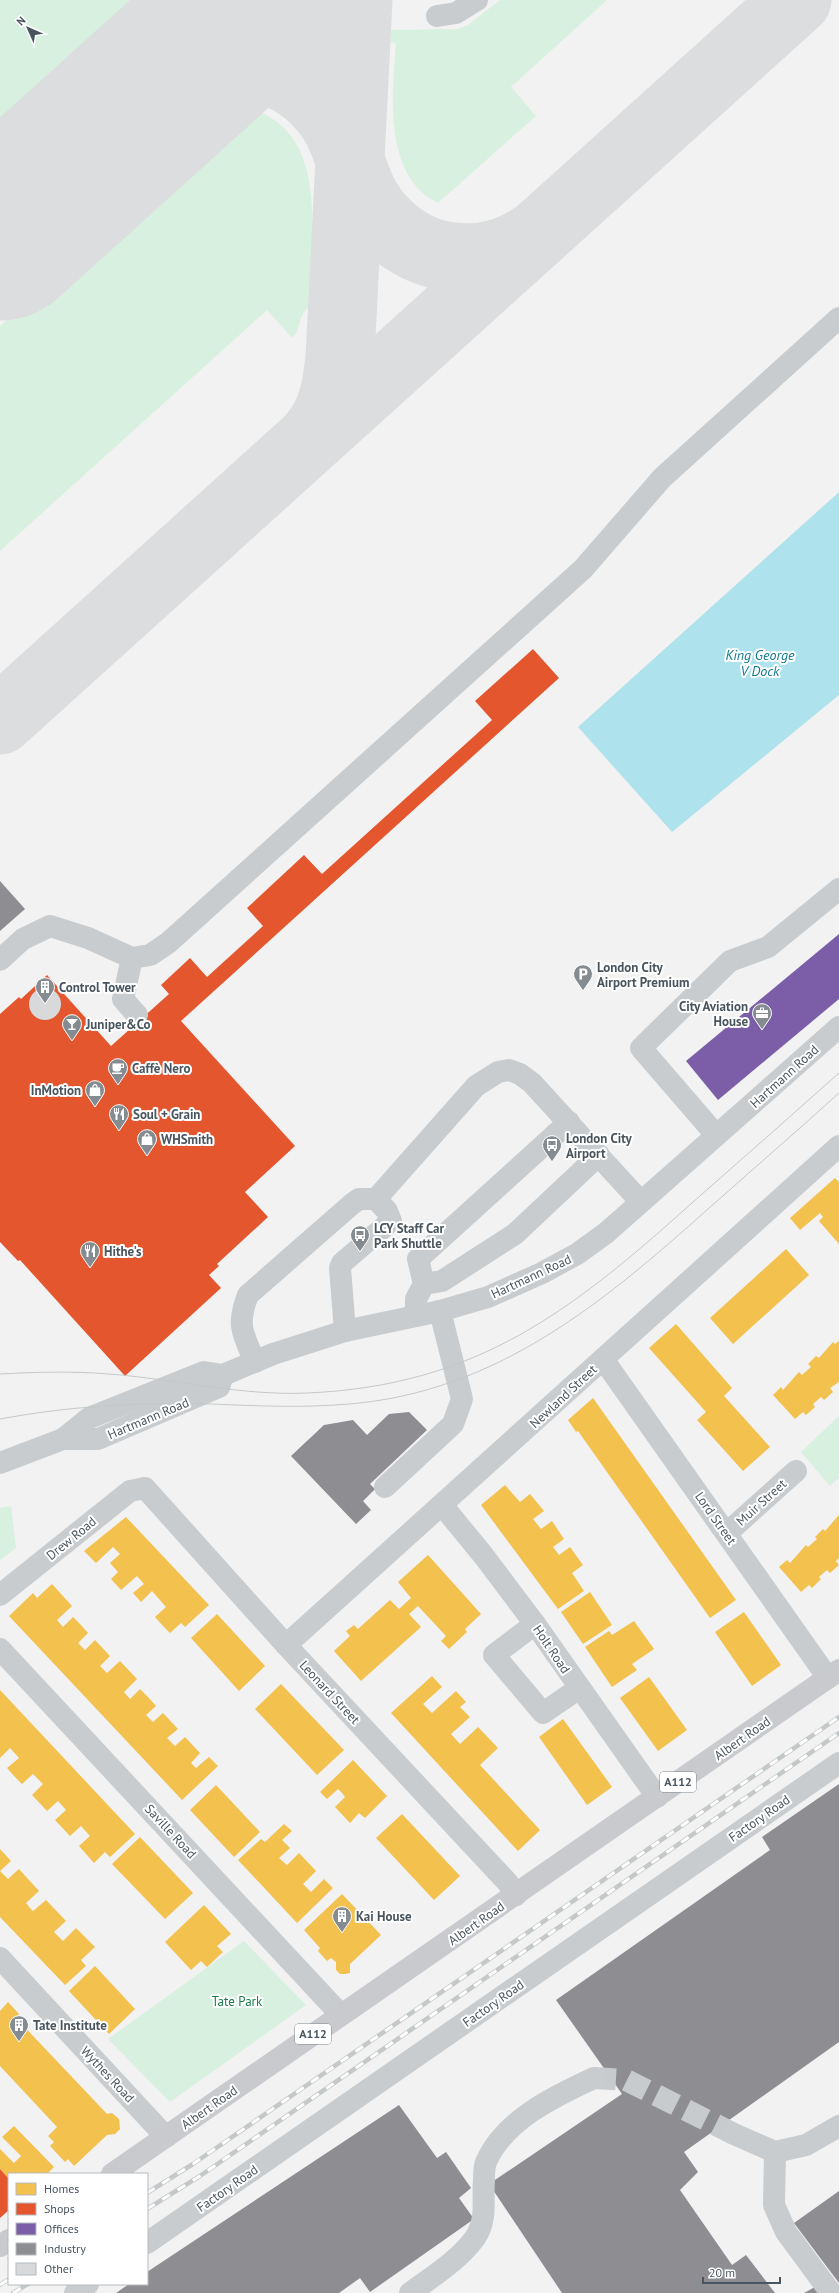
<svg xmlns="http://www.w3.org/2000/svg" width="839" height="2293" font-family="'PT Sans',sans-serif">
  <rect width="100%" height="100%" fill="#f2f2f2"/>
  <!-- green -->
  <g fill="#d8f0e0">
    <polygon points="0,0 154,0 0,139"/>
    <path d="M 500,0 L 607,0 L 511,87 L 536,116 L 438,203 C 383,177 392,94 396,43 L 391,42 L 391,30 L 457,29 L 468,25 Z"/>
    <path d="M 243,105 C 258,111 274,117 285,129 C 325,170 310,256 308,308 C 298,316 301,330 292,338 L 267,310 L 0,551 L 0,326 Z"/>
    <polygon points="839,1416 839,1478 830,1486 801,1452"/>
    <polygon points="11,1506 16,1548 0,1560 0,1508"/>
    <polygon points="244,1941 306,2005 170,2102 108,2039"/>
  </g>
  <!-- water -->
  <polygon fill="#aee2ec" points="839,492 839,695 672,832 578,727"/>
  <!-- homes -->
  <g fill="#f2c14e">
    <polygon points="835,1178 839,1182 839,1244 819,1221 823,1217 820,1213 800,1230 790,1218"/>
    <polygon points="786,1249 809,1275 733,1344 710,1318"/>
    <polygon points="676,1324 732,1388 724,1396 770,1447 743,1471 697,1420 706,1412 649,1348"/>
    <polygon points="839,1341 839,1382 830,1388 833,1392 824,1400 821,1397 813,1404 815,1407 806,1415 803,1412 795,1419 773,1395 781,1387 783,1390 799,1372 802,1375 811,1367 808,1364 816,1356 819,1358 833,1342 835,1344"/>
    <polygon points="593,1398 736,1600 710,1618 578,1431 576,1432 568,1420"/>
    <polygon points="505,1485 520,1502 530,1494 544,1511 533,1519 541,1529 552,1521 564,1539 553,1547 559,1555 570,1547 583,1565 572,1573 584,1591 558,1609 481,1505"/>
    <polygon points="839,1515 839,1558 836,1561 839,1565 830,1573 827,1570 819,1577 821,1579 812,1588 809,1585 801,1592 779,1567 787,1560 790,1563 806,1545 808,1547 817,1539 815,1537 823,1529 825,1531"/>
    <polygon points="126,1517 209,1605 185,1627 181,1623 170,1633 163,1626 155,1617 166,1607 152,1591 141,1602 133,1593 144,1584 137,1576 121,1590 111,1579 118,1572 110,1563 120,1554 113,1547 96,1563 84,1551"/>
    <polygon points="428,1555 481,1614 465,1629 467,1632 449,1649 441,1641 446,1636 418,1606 409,1614 421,1627 361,1681 334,1651 350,1636 346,1631 354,1625 358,1629 390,1600 399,1609 411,1598 398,1582"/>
    <polygon points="52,1584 72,1606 57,1620 63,1627 73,1617 80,1624 88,1633 78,1643 85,1650 95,1640 110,1656 100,1666 107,1673 120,1661 137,1679 124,1692 130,1699 140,1689 149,1698 156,1706 146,1715 153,1722 163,1713 178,1729 167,1738 175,1746 185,1737 200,1753 191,1763 196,1768 209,1757 218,1766 182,1800 9,1616 33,1593 37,1598"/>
    <polygon points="590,1592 612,1625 583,1644 561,1612"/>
    <polygon points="744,1612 781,1665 752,1686 715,1632"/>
    <polygon points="217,1614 265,1666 239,1691 191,1638"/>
    <polygon points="634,1621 654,1649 632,1664 637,1670 612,1687 585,1647 609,1631 612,1635"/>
    <polygon points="432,1676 442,1687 423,1704 432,1713 456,1691 466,1702 460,1707 470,1717 451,1734 460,1744 478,1727 498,1748 480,1765 540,1830 518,1851 391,1713"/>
    <polygon points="649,1677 687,1730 658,1751 620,1698"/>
    <polygon points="281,1684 344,1750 317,1775 255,1709"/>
    <polygon points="0,1690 135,1834 110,1857 105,1852 94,1863 79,1846 90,1836 81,1826 70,1836 55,1820 66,1810 58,1801 47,1811 32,1795 43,1784 33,1774 22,1784 15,1777 7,1768 19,1758 10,1748 0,1758"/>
    <polygon points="563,1719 612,1787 587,1805 539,1737"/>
    <polygon points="353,1760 387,1796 365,1818 359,1813 350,1823 335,1807 345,1797 342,1793 338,1789 327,1799 320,1792"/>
    <polygon points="216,1785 260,1832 234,1857 190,1810"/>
    <polygon points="402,1814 460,1876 434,1900 376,1838"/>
    <polygon points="284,1824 292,1831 282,1840 290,1848 279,1858 287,1865 299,1853 316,1871 303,1884 311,1892 324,1879 333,1888 297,1923 238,1860 261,1839 265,1842"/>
    <polygon points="140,1837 193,1893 165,1919 112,1864"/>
    <polygon points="0,1849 11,1861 0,1871 8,1879 19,1869 39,1891 26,1903 30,1908 33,1911 46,1900 66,1921 54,1932 63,1941 76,1928 95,1947 81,1960 86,1966 65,1985 0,1917"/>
    <polygon points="342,1894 381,1935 350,1964 350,1973 345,1974 340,1974 336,1970 336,1962 331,1958 327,1961 318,1951 320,1948 304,1930"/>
    <polygon points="204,1905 231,1934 217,1946 223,1952 207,1967 201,1961 191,1970 165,1942"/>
    <polygon points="95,1966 135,2009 109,2034 69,1991"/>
    <polygon points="8,2002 19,2014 16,2018 90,2096 107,2114 112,2113 119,2119 120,2129 115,2134 107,2135 74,2166 68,2159 65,2162 50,2146 54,2142 48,2136 57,2127 0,2066 0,2011"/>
    <polygon points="14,2126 54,2167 47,2174 9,2174 9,2179 0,2169 0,2149 14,2163 21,2156 2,2137"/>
  </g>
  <!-- shops -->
  <g fill="#e4572e">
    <polygon points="533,649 559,678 181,1021 295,1146 245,1192 268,1217 217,1264 219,1266 209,1275 221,1288 125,1376 20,1260 18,1261 0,1242 0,1014 19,997 21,999 47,975 111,1046 169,994 161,985 190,958 207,977 263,926 247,908 304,855 322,874 492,720 475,701"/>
    <polygon points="0,2169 9,2179 9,2210 0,2218"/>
  </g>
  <!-- offices -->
  <polygon fill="#7b5ea7" points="839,934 839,999 718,1100 686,1061"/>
  <!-- industry -->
  <g fill="#8d8d92">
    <polygon points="0,881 25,909 0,931"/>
    <polygon points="409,1412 427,1430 370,1484 375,1489 363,1501 371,1510 356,1524 291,1456 324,1425 353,1420 367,1435 389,1414"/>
    <polygon points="839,1784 839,2042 684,2152 698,2172 680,2190 732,2265 746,2255 775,2293 562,2293 489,2184 622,2094 556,2000 770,1850 762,1837"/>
    <polygon points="399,2105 437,2158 446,2152 471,2188 459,2198 474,2219 370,2292 360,2278 339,2293 116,2293 129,2284 147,2284 147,2272"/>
    <polygon points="839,2191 839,2283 794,2223"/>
    <polygon points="815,2287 819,2293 804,2293"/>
  </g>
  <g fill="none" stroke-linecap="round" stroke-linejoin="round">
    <!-- taxiway -->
    <g stroke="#dcddde" stroke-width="69">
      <path d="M 158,91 C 171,84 183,77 196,72 C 247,52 304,76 333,121 C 348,144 352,175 366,199 C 384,230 417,254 453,257 C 482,260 509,254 533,237"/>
      <path d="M 313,436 C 333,414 337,386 340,357 L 358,0"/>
      <polyline points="0,720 797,0"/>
    </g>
    <!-- runway -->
    <polyline stroke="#dcddde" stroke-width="173" points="0,234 259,0"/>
  </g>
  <!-- building -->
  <circle fill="#d8d9da" cx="45" cy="1004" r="16"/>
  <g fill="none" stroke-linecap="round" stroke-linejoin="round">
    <!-- minor-tunnel -->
    <polyline stroke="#c8cbcd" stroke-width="22" stroke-dasharray="22 11" stroke-linecap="butt" points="594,2078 626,2080 734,2134"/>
    <!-- minor -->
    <g stroke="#c9ccce" stroke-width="22">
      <polyline points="437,16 456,13 477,0"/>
      <polyline points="132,958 123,999 137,1015"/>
      <polyline points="0,960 23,939 50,926 88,938 132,958 150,955 168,943 583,569 662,478 839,318"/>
      <polyline points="716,1135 641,1048 730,961 768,947 839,889"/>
      <polyline points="376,1199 476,1086 498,1072 509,1070 520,1074 532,1083 641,1202"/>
      <polyline points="424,1284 442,1281 515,1234 599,1155"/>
      <polyline points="416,1315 416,1299 424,1284 418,1259 569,1122"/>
      <polyline points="603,1359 828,1678"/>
      <path d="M 255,1362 C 243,1334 236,1325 248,1295 L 352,1204 L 359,1199 L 376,1199 L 387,1211 L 391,1221 L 342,1263 L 340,1268 L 345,1331"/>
      <polyline points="63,1439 98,1439 219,1387 223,1375"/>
      <polyline points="0,1463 63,1439 89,1418 204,1372 223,1375 273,1354 345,1331 440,1311 488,1297 542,1273 577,1254 606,1233 839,1027"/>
      <polyline points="385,1487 453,1424 462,1399 440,1311"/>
      <polyline points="442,1505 483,1555 535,1624 657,1797"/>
      <polyline points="727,1533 796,1471"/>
      <polyline points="0,1595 130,1491 145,1488 286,1645 508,1883 516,1895"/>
      <polyline points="535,1624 494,1655 543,1713 578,1689"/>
      <polyline points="286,1645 839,1146"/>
      <polyline points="0,1649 341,2015"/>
      <polyline points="0,1958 166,2137"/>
      <polyline points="734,2134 775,2152 806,2145 839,2126"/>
      <polyline points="775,2152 774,2205 786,2232 831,2293"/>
      <polyline points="147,2243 839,1763"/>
      <polyline points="75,2293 88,2284"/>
      <path d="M 410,2293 C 433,2276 458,2261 475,2238 C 488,2218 482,2201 484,2180 C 484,2174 484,2167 486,2162 C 504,2120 555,2096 594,2078"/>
    </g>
    <!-- major -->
    <g stroke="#c8cacd" stroke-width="22">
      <polyline points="112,2174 839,1670"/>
      <polyline points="0,2246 9,2240"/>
    </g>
    <!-- tram -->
    <g stroke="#c5c8c9" stroke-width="1">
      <path d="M 0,1374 C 36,1372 73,1371 109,1374 C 175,1379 241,1396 307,1393 C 477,1386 573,1310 693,1202 C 742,1159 791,1116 839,1073"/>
      <path d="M 0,1419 C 70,1406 141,1402 212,1404 C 258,1406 303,1408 349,1404 C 496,1392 603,1303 708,1209 C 752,1170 796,1132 839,1093"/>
    </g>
    <defs>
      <g id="rail">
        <polyline points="147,2193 193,2164 839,1717"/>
        <polyline points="147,2209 200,2176 839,1733"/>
        <polyline points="0,2285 9,2279"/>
        <polyline points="13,2293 28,2284"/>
      </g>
    </defs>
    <!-- rail casing -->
    <use href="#rail" stroke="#c5c8c9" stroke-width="4.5"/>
    <!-- rail -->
    <use href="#rail" stroke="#fff" stroke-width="3" stroke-dasharray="9" stroke-linecap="butt"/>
  </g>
  <!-- icons -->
  <defs>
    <symbol id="parking-pin" viewBox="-11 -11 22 30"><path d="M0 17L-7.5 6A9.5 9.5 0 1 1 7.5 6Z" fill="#848c92" stroke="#fff"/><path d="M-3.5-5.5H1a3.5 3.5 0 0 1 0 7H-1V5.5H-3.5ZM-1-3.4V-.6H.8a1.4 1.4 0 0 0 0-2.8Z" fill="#fff"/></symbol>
    <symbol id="building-pin" viewBox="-11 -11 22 30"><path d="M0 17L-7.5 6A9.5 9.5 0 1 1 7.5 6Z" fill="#848c92" stroke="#fff"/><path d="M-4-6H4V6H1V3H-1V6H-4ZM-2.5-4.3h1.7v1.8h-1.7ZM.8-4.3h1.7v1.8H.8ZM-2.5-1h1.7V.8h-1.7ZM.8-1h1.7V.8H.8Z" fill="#fff"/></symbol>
    <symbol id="office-pin" viewBox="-11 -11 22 30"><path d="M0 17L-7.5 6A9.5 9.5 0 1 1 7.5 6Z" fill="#848c92" stroke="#fff"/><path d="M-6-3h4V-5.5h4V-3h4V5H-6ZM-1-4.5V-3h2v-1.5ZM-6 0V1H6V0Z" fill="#fff"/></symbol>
    <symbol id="bar-pin" viewBox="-11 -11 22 30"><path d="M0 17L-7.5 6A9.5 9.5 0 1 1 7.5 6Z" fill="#848c92" stroke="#fff"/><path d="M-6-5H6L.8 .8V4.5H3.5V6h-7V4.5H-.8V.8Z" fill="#fff"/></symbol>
    <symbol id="cafe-pin" viewBox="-11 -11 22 30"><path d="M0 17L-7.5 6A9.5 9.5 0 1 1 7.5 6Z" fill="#848c92" stroke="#fff"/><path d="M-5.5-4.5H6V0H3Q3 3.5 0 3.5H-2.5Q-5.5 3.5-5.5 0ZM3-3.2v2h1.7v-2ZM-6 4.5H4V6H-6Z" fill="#fff"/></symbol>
    <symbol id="shop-pin" viewBox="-11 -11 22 30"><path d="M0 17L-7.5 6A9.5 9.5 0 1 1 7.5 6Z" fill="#848c92" stroke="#fff"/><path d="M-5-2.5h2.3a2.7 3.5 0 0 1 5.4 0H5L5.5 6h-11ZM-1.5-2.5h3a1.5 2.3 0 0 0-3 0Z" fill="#fff"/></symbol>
    <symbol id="restaurant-pin" viewBox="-11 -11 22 30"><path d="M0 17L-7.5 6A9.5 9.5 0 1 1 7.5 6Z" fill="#848c92" stroke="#fff"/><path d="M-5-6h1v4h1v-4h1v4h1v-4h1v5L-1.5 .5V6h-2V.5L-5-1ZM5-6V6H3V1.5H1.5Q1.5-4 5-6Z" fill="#fff"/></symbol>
    <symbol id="bus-pin" viewBox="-11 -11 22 30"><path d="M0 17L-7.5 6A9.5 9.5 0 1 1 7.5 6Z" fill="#848c92" stroke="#fff"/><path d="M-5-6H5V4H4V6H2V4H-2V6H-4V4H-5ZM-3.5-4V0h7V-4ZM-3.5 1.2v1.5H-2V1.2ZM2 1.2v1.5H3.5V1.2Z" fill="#fff"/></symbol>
  </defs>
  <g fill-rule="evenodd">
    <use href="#parking-pin" x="572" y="963" width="22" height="30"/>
    <use href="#building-pin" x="34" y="976" width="22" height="30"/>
    <use href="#office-pin" x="751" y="1002" width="22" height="30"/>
    <use href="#bar-pin" x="61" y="1013" width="22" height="30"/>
    <use href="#cafe-pin" x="107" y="1057" width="22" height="30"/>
    <use href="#shop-pin" x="84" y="1079" width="22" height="30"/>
    <use href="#restaurant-pin" x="108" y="1103" width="22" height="30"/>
    <use href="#shop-pin" x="136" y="1128" width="22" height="30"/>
    <use href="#bus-pin" x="541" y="1134" width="22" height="30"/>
    <use href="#bus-pin" x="349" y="1224" width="22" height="30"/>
    <use href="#restaurant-pin" x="79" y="1240" width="22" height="30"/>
    <use href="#building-pin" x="331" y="1905" width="22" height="30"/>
    <use href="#building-pin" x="8" y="2014" width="22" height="30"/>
  </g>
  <g text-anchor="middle" stroke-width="4" stroke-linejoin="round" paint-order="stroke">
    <!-- shield labels -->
    <g fill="#fff" stroke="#80888e" stroke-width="1">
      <rect x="660" y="1772" width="36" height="20" rx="3"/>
      <rect x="295" y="2024" width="36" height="20" rx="3"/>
    </g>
    <g font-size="12" font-weight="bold" fill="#49555e">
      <text x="678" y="1786">A112</text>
      <text x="313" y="2038">A112</text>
    </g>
    <!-- poi labels -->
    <g font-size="13" font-weight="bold" fill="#49555e" stroke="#fff" text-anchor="start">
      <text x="597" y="972">London City<tspan x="597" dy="15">Airport Premium</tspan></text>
      <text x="59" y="992">Control Tower</text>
      <text x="748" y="1011" text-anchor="end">City Aviation<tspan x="748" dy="15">House</tspan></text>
      <text x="86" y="1029">Juniper&amp;Co</text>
      <text x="132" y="1073">Caffè Nero</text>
      <text x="81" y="1095" text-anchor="end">InMotion</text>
      <text x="133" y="1119">Soul + Grain</text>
      <text x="566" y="1143">London City<tspan x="566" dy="15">Airport</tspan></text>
      <text x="161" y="1144">WHSmith</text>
      <text x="374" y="1233">LCY Staff Car<tspan x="374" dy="15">Park Shuttle</tspan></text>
      <text x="104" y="1256">Hithe's</text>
      <text x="356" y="1921">Kai House</text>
      <text x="33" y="2030">Tate Institute</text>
    </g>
    <!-- street labels -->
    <g font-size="13" fill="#49555e" stroke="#fff">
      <text transform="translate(784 1076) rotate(-42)" y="5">Hartmann Road</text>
      <text transform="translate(531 1276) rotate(-25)" y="5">Hartmann Road</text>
      <text transform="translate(563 1396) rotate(-43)" y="5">Newland Street</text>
      <text transform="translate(148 1418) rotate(-23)" y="5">Hartmann Road</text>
      <text transform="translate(761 1502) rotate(-42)" y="5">Muir Street</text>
      <text transform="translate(716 1518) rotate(55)" y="5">Lord Street</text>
      <text transform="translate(71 1538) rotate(-39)" y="5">Drew Road</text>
      <text transform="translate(552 1649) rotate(56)" y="5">Holt Road</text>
      <text transform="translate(330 1692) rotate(47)" y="5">Leonard Street</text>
      <text transform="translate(742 1738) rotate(-35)" y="5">Albert Road</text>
      <text transform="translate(759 1818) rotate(-35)" y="5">Factory Road</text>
      <text transform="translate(171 1831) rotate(47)" y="5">Saville Road</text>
      <text transform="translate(476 1923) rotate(-35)" y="5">Albert Road</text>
      <text transform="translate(493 2003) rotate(-35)" y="5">Factory Road</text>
      <text transform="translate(108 2074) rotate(47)" y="5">Wythes Road</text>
      <text transform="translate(209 2107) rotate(-35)" y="5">Albert Road</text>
      <text transform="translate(227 2188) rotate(-35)" y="5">Factory Road</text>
    </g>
    <!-- park labels -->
    <g font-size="13" fill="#1b7e48" stroke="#fff">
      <text x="237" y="2006">Tate Park</text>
    </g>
    <!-- water labels -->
    <g font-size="14" font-style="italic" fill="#127c91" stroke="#fff">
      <text x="760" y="660">King George<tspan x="760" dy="16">V Dock</tspan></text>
    </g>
  </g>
  <!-- legend -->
  <rect x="8" y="2173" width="140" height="112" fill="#ffffff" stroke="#b6bbbf"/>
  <rect x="16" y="2183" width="20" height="12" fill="#f2c14e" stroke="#b6bbbf"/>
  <text x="44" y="2193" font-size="12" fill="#49555e">Homes</text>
  <rect x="16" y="2203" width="20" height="12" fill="#e4572e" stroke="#b6bbbf"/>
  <text x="44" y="2213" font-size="12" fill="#49555e">Shops</text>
  <rect x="16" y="2223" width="20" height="12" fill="#7b5ea7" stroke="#b6bbbf"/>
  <text x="44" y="2233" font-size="12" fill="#49555e">Offices</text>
  <rect x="16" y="2243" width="20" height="12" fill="#8d8d92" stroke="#b6bbbf"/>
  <text x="44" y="2253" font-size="12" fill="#49555e">Industry</text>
  <rect x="16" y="2263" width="20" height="12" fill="#d8d9da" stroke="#b6bbbf"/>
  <text x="44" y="2273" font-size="12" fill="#49555e">Other</text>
  <!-- north arrow -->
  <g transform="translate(28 28) rotate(315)" stroke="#ffffff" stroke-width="3" paint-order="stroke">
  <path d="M0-3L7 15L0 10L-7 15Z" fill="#49555e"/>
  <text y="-6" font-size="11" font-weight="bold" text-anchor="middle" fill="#49555e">N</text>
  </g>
  <!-- scale -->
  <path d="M703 2277v6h77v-6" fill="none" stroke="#49555e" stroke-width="2"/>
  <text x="709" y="2277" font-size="12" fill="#49555e" stroke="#ffffff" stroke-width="3" paint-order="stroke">20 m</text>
</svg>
